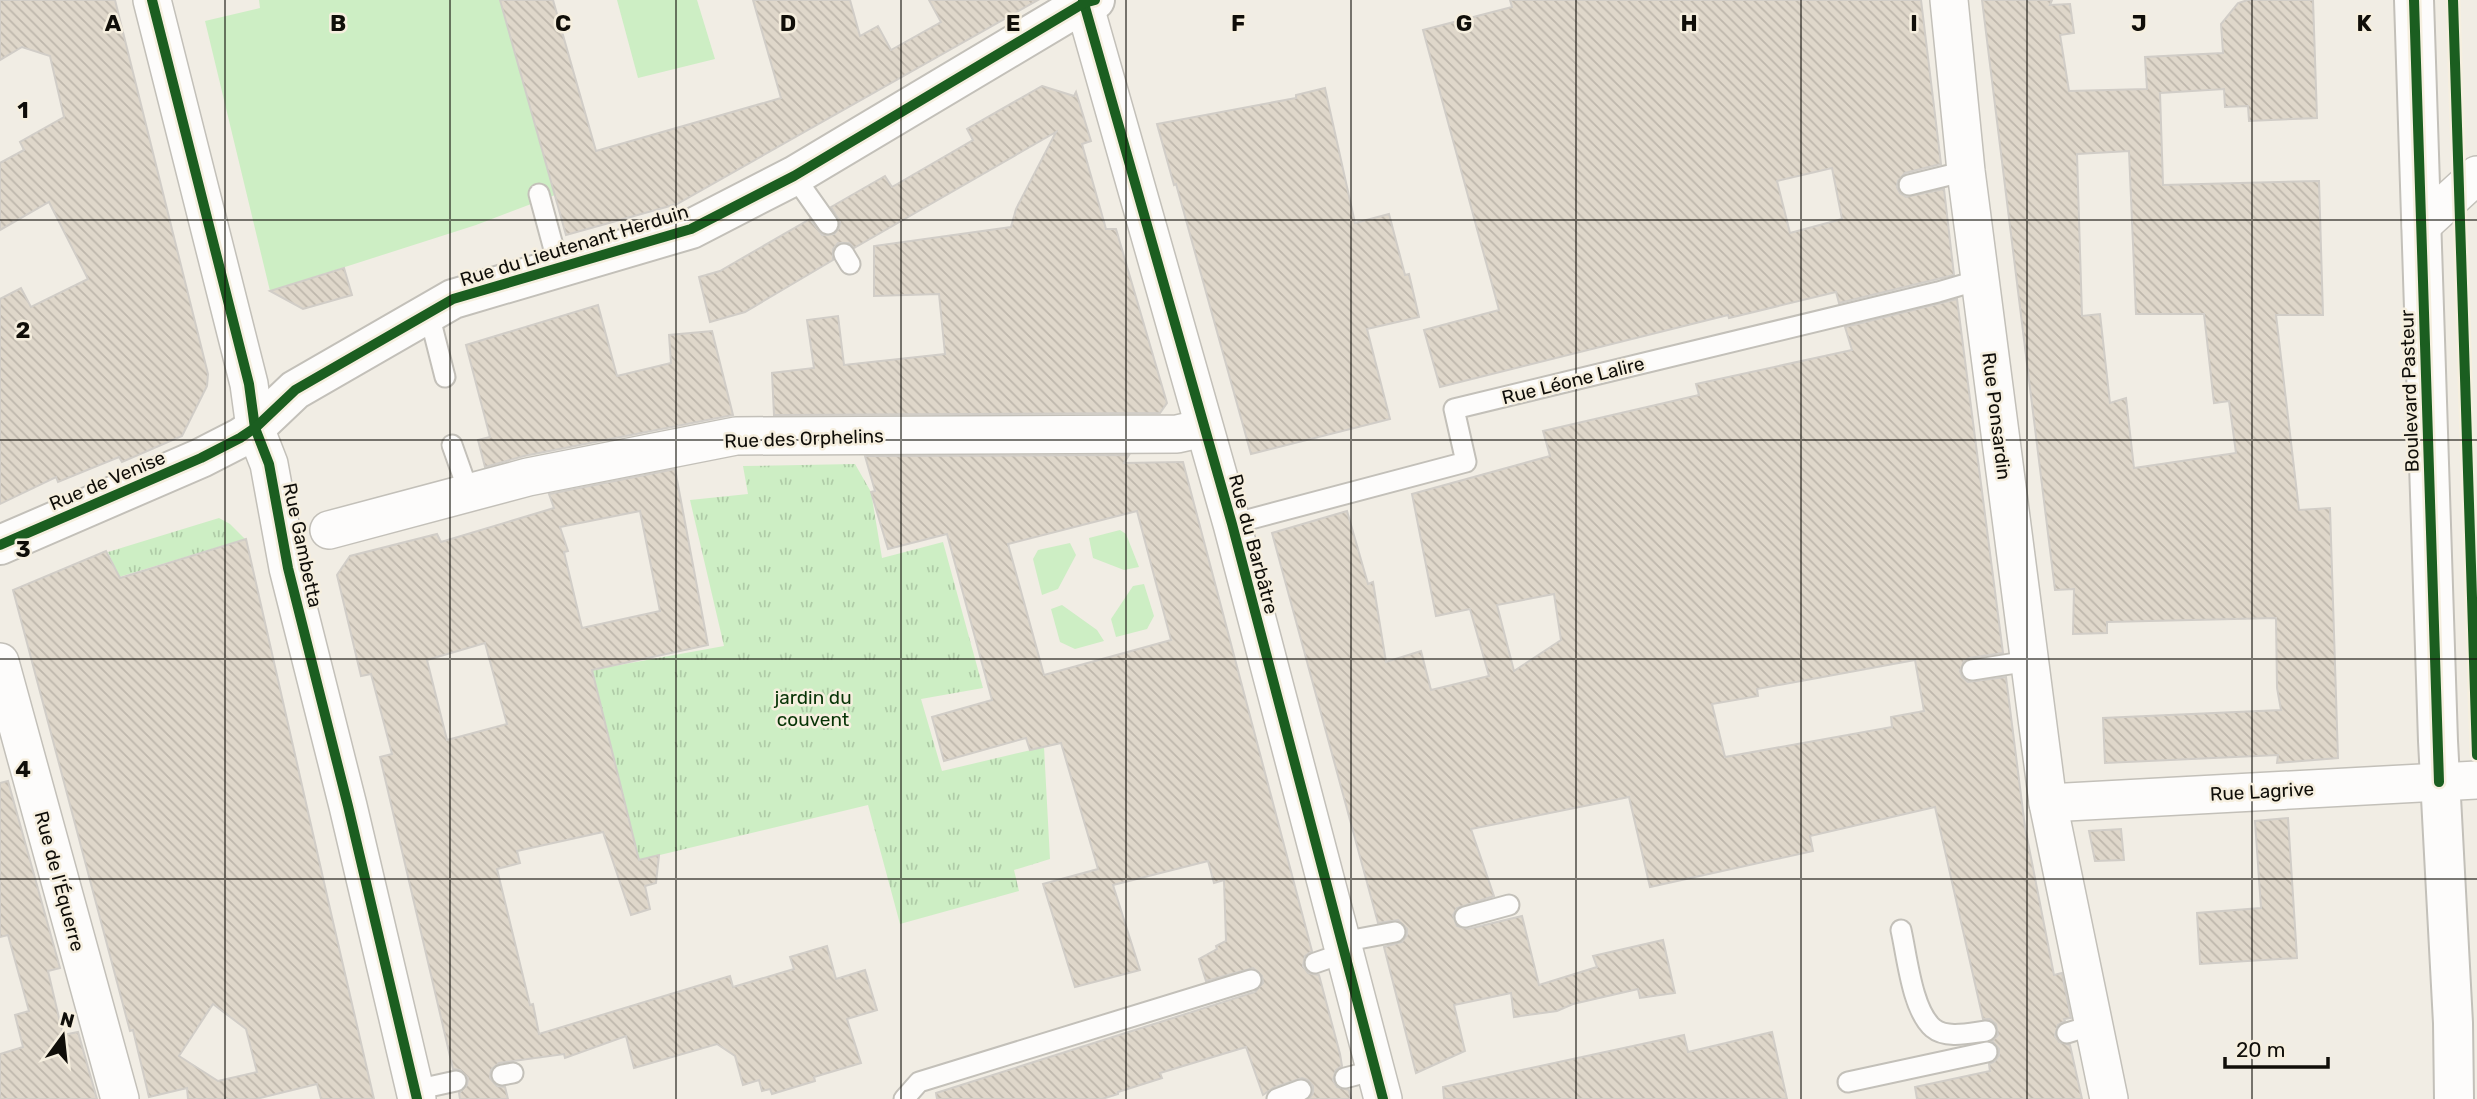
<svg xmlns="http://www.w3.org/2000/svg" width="2477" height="1099" font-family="Rubik,sans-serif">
  <defs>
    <pattern id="park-tufts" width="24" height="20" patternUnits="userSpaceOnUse" patternTransform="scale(1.75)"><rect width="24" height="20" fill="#cdeec4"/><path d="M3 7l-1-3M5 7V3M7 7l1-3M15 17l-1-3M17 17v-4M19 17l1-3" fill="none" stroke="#afcba7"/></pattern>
    <pattern id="building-back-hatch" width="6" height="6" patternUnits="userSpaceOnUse" patternTransform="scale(1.75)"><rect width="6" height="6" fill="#dfd7ca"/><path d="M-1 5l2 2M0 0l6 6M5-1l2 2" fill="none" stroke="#beb7ac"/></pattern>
  </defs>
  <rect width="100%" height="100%" fill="#f1ede4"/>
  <!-- grass -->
  <g fill="#cdeec4">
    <polygon points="259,0 500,0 555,195 476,225 270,291 205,21 260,8"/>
    <polygon points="617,0 697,0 715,59 638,78"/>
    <polygon points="1120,530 1126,534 1139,567 1124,570 1093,558 1089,538"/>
    <polygon points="1070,543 1076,555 1058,589 1042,595 1033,559 1038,550"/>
    <polygon points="1144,584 1154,616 1147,629 1116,637 1111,619 1133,586"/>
    <polygon points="1062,605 1097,630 1104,641 1075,649 1060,642 1051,609"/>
  </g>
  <!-- park -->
  <g fill="url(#park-tufts)">
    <polygon points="855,464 871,492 882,558 943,542 983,688 921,699 942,771 1044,747 1050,859 1014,870 1019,891 900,924 868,805 639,860 592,670 724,646 690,500 748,494 743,466"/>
    <polygon points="219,518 230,524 245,539 119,577 108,552"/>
  </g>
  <!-- building -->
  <g fill="url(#building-back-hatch)" stroke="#d1cdc7" stroke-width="2" fill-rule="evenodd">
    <polygon points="0,0 115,0 208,374 207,386 182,436 122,462 119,457 58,482 56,477 0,504 0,299 21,288 31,307 88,279 49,202 0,230 0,163 24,150 20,142 64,117 50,56 22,47 0,60"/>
    <polygon points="500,0 553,0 596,151 781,98 753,0 850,0 860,36 878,26 891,50 941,22 929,0 1038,0 677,204 566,235"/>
    <path d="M 1510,0 L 1921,0 L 1941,164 L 1905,173 L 1898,181 L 1897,187 L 1900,193 L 1906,197 L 1944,189 L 1954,275 L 1839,303 L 1836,292 L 1729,318 L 1728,315 L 1440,387 L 1424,330 L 1499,310 L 1423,30 L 1512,7 ZM 1832,168 L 1842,219 L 1790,233 L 1777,181 Z"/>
    <path d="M 1982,0 L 2052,0 L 2050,5 L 2070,4 L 2074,33 L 2060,35 L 2069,91 L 2147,89 L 2145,57 L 2223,53 L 2221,24 L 2238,3 L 2248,0 L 2313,0 L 2317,118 L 2249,121 L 2248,106 L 2225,107 L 2224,89 L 2160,93 L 2163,185 L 2319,181 L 2323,315 L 2276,315 L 2299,510 L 2330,508 L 2338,758 L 2277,763 L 2278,755 L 2105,763 L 2103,718 L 2281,710 L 2277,688 L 2276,618 L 2107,622 L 2107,633 L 2073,634 L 2074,589 L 2055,590 ZM 2129,151 L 2136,314 L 2204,314 L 2214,403 L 2229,401 L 2236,453 L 2134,468 L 2126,398 L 2110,403 L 2100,314 L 2082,316 L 2077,154 Z"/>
    <polygon points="1042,86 1074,96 1076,92 1091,141 1082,144 1106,229 1116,229 1167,403 1160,413 774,415 772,373 814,368 807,320 838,316 844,365 945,354 939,294 874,296 874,246 1011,227 1016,209 1056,132 854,248 849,243 838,243 833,249 833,260 745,312 710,322 699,277 720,271 810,219 822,235 834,234 839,228 840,222 831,207 885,176 892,187 973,140 967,129"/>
    <polygon points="1325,88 1355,223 1389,214 1405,275 1409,274 1419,317 1367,329 1390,419 1251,454 1176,184 1174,185 1157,124 1296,98 1296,95"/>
    <polygon points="344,268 352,295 303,309 270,291"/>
    <path d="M 1957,299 L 2003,653 L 1969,658 L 1964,661 L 1960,671 L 1962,677 L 1968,682 L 2006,677 L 2025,827 L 2054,975 L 2062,973 L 2071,1018 L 2064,1019 L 2065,1021 L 2058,1025 L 2055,1036 L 2059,1042 L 2070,1045 L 2082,1099 L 1917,1099 L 1915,1087 L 1990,1071 L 1989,1064 L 1995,1061 L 1999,1055 L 1999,1049 L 1992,1041 L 1998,1035 L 1996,1024 L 1990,1019 L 1983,1019 L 1935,807 L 1810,836 L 1813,851 L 1650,887 L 1629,797 L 1471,829 L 1494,896 L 1457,908 L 1453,915 L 1457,926 L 1468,929 L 1522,916 L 1539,985 L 1597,967 L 1593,956 L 1663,940 L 1675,993 L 1640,998 L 1638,989 L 1573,1004 L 1557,1011 L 1514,1017 L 1511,993 L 1454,1005 L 1465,1051 L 1416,1073 L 1384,947 L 1402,942 L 1407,935 L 1407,929 L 1398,920 L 1378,923 L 1272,533 L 1347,511 L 1368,584 L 1373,582 L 1386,662 L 1421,651 L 1431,690 L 1489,676 L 1470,609 L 1436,616 L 1412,494 L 1550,456 L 1543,431 L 1699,395 L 1696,384 L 1852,350 L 1845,327 ZM 1554,594 L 1561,640 L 1514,671 L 1497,605 ZM 1915,660 L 1924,711 L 1891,717 L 1892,727 L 1725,757 L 1712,704 L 1758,696 L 1757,689 Z"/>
    <polygon points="598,305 617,376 671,363 669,335 712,331 733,415 524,456 485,467 478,440 490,437 466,345"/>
    <path d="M 1129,455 L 1124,463 L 1183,462 L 1312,951 L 1305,956 L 1303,966 L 1308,973 L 1319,975 L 1340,1054 L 1342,1066 L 1336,1070 L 1333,1080 L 1337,1087 L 1349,1090 L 1351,1099 L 1309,1099 L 1313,1093 L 1313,1086 L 1308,1080 L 1302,1078 L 1273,1088 L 1263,1095 L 1246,1047 L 1160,1073 L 1162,1078 L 1118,1092 L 1118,1094 L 1102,1099 L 937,1099 L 936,1093 L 1255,992 L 1263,983 L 1262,976 L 1253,968 L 1206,981 L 1199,959 L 1217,949 L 1216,946 L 1226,941 L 1224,880 L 1214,883 L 1208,861 L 1113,885 L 1140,970 L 1075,987 L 1043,884 L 1098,869 L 1061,743 L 1030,750 L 1026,738 L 944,761 L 932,717 L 992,700 L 947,534 L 888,549 L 871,492 L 875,491 L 865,456 ZM 1137,511 L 1171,640 L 1044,675 L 1008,544 Z"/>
    <path d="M 675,469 L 708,645 L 592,670 L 639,860 L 659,855 L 656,883 L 645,886 L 650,909 L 631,915 L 603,832 L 517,851 L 520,863 L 497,869 L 530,1005 L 533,1004 L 539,1034 L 730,976 L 733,987 L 794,969 L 790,957 L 827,946 L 836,979 L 865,970 L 877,1010 L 847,1019 L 861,1063 L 814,1077 L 815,1081 L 772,1094 L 770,1089 L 762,1091 L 759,1080 L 743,1085 L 735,1056 L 717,1044 L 634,1068 L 626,1036 L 565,1058 L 564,1054 L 499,1063 L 491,1070 L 490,1078 L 497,1086 L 505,1087 L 508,1099 L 460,1099 L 459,1093 L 467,1085 L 468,1078 L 460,1070 L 453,1069 L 380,757 L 392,754 L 371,674 L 361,676 L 337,575 L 350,556 L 437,534 L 441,542 L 554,508 L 549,494 ZM 640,511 L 660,611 L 582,628 L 564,552 L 568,551 L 560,527 ZM 485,643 L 507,724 L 447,740 L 427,660 Z"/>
    <path d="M 246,539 L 331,913 L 374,1099 L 321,1099 L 317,1084 L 256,1099 L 188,1099 L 187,1088 L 149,1097 L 133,1030 L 130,1031 L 13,590 L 106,551 L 120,578 ZM 213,1004 L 246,1029 L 257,1072 L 218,1081 L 179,1056 Z"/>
    <polygon points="8,781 60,968 48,971 63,1035 78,1032 97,1099 0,1099 0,1054 23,1047 15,1015 29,1011 8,935 0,937 0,783"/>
    <polygon points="2288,818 2297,958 2200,964 2197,913 2261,908 2255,821"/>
    <polygon points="2121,829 2124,860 2095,861 2089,831"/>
    <polygon points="1772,1032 1787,1099 1444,1099 1443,1087 1684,1035 1688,1052"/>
  </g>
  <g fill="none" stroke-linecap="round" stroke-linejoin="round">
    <defs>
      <g id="lane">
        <polyline points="794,176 828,224"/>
        <polyline points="1909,185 1966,171"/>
        <polyline points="539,194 559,268"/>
        <polyline points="844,254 850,264"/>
        <polyline points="429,314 445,377"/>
        <polyline points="452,445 469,493"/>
        <polyline points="1232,524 1466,462 1454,409 1938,292 1979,280"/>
        <polyline points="1972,670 2029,661"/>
        <polyline points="1465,917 1509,905"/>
        <path d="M 1901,930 C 1907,956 1912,1010 1933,1028 C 1946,1039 1970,1033 1986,1031"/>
        <polyline points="1342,942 1395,932"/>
        <polyline points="1315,963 1344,953"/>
        <polyline points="2067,1033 2093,1025"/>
        <polyline points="502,1075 513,1073"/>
        <polyline points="1345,1078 1375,1070"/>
        <polyline points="1848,1082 1987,1052"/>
        <polyline points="415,1090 456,1081"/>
        <polyline points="904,1099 919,1082 1251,980"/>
        <polyline points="1277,1099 1301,1090"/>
      </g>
      <g id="street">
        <polyline points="152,0 249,384 255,428 269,464 288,568 348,806 417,1099"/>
        <polyline points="1083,0 1232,524 1383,1099"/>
        <polyline points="1949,0 1966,171 2048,803 2109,1099"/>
        <polyline points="2421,226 2477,175"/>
        <polyline points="329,530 528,477 736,436 1177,434 1204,428"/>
        <polyline points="0,662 120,1099"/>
        <polyline points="2048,803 2477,780"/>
      </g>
      <g id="secondary">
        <polyline points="2414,0 2438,741 2453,1023 2454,1099"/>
        <polyline points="0,545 201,458 240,438 255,428 295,390 453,299 691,229 794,176 1084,3 1095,0"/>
      </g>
    </defs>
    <!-- lane casing -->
    <use href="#lane" stroke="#c3c0b9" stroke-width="23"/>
    <!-- street casing -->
    <use href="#street" stroke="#c3c0b9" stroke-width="40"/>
    <!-- secondary casing -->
    <use href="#secondary" stroke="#c3c0b9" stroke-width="42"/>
    <!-- lane -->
    <use href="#lane" stroke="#fdfcfb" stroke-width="19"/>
    <!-- street -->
    <use href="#street" stroke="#fdfcfb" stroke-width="37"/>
    <!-- secondary -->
    <use href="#secondary" stroke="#fdfcfb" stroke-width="38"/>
    <defs>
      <g id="cycleway">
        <polyline points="152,0 249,384 255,428 269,464 288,568 348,806 417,1099"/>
        <polyline points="1083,0 1232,524 1383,1099"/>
        <polyline points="2414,0 2439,782"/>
        <polyline points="2453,0 2477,755"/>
        <polyline points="0,545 201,458 240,438 255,428 295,390 453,299 691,229 794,176 1084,3 1095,0"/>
      </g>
    </defs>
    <!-- cycleway casing -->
    <use href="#cycleway" stroke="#f6efdf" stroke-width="15"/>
    <!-- cycleway -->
    <use href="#cycleway" stroke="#1b5e20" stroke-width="10"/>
  </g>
  <!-- grid -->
  <path fill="none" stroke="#100e09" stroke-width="2" stroke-opacity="0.55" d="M 225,0 L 225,1099M 450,0 L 450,1099M 676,0 L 676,1099M 901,0 L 901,1099M 1126,0 L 1126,1099M 1351,0 L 1351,1099M 1576,0 L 1576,1099M 1801,0 L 1801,1099M 2027,0 L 2027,1099M 2252,0 L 2252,1099M 0,220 L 2477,220M 0,440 L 2477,440M 0,659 L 2477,659M 0,879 L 2477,879"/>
  <g text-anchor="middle" stroke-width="5" stroke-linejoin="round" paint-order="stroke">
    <!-- street labels -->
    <g font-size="19" fill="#100e09" stroke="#f6efdf">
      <text transform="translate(574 245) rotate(-17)" y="7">Rue du Lieutenant Herduin</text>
      <text transform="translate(1573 380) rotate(-14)" y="7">Rue Léone Lalire</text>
      <text transform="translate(2409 391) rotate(-92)" y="7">Boulevard Pasteur</text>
      <text transform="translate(1997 416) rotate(83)" y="7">Rue Ponsardin</text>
      <text transform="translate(804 438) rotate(-2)" y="7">Rue des Orphelins</text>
      <text transform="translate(107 480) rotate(-23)" y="7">Rue de Venise</text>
      <text transform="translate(1254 544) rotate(75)" y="7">Rue du Barbâtre</text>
      <text transform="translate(303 545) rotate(78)" y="7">Rue Gambetta</text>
      <text transform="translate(2262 791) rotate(-3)" y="7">Rue Lagrive</text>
      <text transform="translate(60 881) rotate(75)" y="7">Rue de l'Équerre</text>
    </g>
    <!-- park labels -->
    <g font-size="19" fill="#073406" stroke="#f6efdf">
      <text x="813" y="704">jardin du<tspan x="813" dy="22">couvent</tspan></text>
    </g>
  </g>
  <g font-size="23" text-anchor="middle" font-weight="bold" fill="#100e09" stroke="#f6efdf" stroke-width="5" stroke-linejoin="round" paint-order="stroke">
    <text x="113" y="31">A</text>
    <text x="338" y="31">B</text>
    <text x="563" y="31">C</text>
    <text x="788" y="31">D</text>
    <text x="1013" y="31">E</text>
    <text x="1238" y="31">F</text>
    <text x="1464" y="31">G</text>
    <text x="1689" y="31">H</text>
    <text x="1914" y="31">I</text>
    <text x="2139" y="31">J</text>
    <text x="2364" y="31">K</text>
    <text x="23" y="118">1</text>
    <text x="23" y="338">2</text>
    <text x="23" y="557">3</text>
    <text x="23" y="777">4</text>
  </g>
  <!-- north arrow -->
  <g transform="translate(63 1036) rotate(15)" stroke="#f6efdf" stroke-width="5" paint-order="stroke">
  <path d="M0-5L12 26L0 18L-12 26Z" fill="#100e09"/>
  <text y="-10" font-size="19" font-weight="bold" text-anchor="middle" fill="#100e09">N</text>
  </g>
  <!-- scale -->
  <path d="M2225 1057v10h103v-10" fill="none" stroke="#100e09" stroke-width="3.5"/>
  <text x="2236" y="1057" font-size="21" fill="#100e09" stroke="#f6efdf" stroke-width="5" paint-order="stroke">20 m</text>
</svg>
